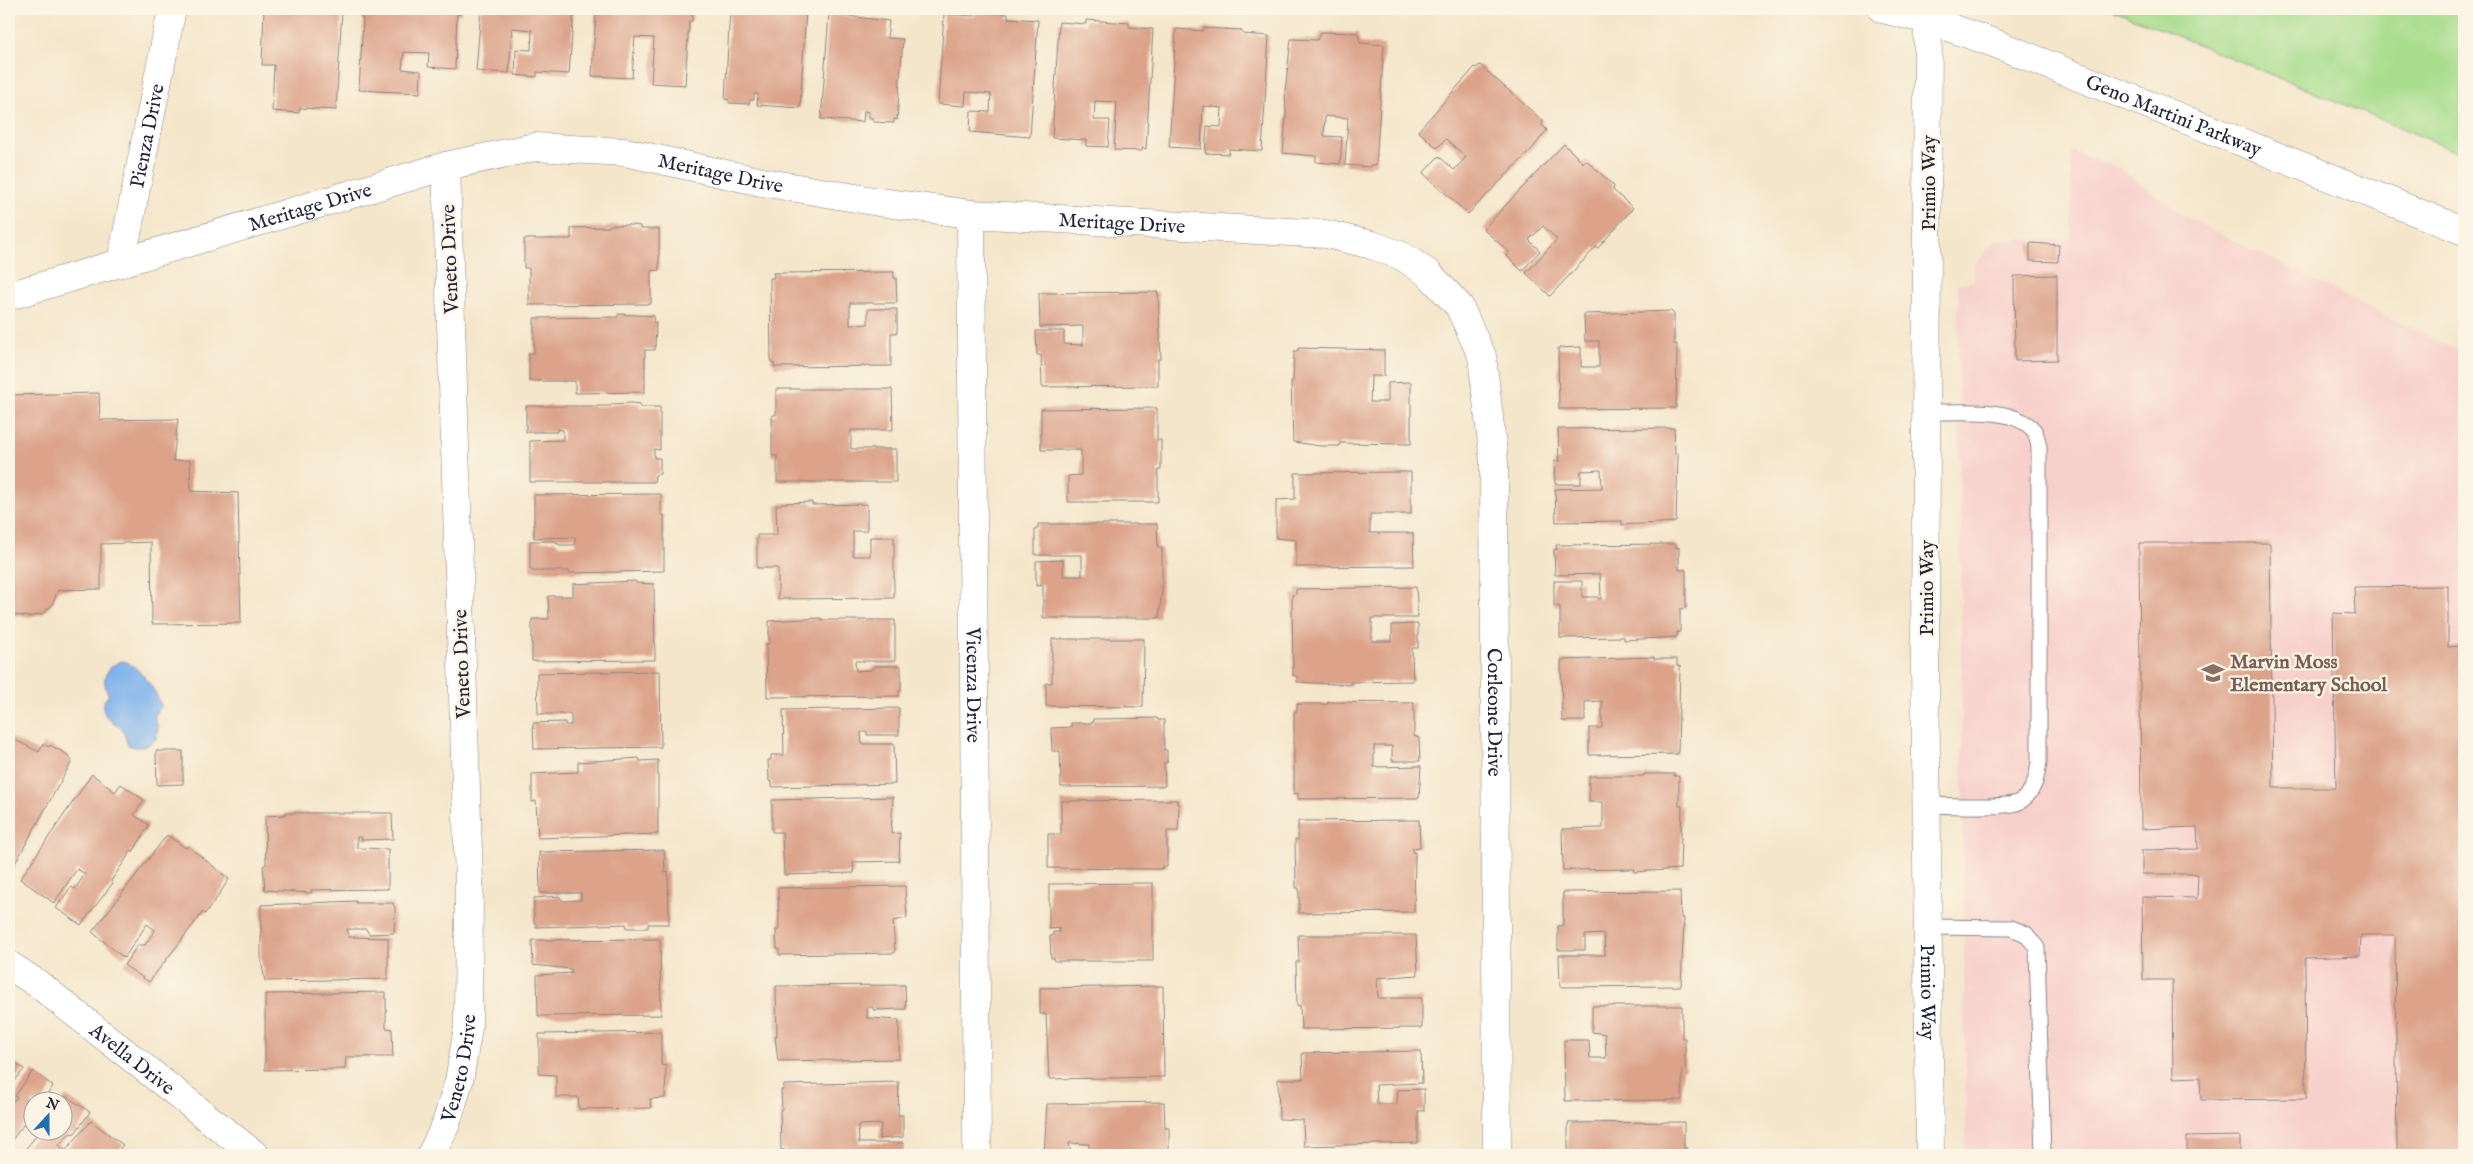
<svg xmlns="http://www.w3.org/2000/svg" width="2473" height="1164" font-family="'IM FELL English',serif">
  <rect width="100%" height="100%" fill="#fcf5e5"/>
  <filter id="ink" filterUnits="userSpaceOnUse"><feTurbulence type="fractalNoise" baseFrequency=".02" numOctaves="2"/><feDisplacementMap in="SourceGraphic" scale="10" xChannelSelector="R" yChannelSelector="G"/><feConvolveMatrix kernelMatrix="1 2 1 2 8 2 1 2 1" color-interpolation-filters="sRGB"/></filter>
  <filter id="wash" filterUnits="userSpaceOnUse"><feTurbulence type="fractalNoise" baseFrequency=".0096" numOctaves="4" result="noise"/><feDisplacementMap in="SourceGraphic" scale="20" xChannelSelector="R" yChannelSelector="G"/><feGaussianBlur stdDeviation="1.12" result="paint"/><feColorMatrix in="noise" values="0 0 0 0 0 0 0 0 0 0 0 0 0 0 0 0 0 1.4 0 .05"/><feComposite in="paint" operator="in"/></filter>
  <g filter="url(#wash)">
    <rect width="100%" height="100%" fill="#f4e6cb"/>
    <!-- built -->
    <polygon fill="#f7d0cb" points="2071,151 2119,168 2188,218 2464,354 2464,1155 1966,1155 1958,284 1974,281 1974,266 1995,240 2071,239"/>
    <!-- green -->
    <polygon fill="#a7dd8d" stroke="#648064" points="2112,9 2464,9 2464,154"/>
    <!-- water -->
    <path fill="#81b4ed" stroke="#526b94" d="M 122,661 C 137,663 158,692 161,707 L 154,716 L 158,727 L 156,739 C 147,747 140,749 128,745 L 122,728 C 108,722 95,708 109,695 C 100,679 106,667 122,661 Z"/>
    <g id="blocks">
      <!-- building -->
      <g fill="#dca38a">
        <polygon points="264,9 342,9 336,110 300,108 299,113 272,111 274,65 262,65"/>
        <polygon points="362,9 461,9 461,14 457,14 455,69 428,67 429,53 404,52 402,69 421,71 420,93 359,90 363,19 361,18"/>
        <polygon points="481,9 574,9 569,74 537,72 537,77 515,75 516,49 531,50 532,30 512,28 509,73 476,71"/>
        <polygon points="596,9 693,9 692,21 689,21 685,85 651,83 654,38 635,37 632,78 592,76"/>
        <polygon points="730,9 806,9 800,108 757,105 758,94 754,94 754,100 750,100 749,104 729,103 729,100 725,99"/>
        <polygon points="975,12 1008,14 1008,18 1038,20 1030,137 970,132 971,111 990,112 991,94 966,92 965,106 938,104 944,14 975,16"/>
        <polygon points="829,14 889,21 887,38 903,39 897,120 894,119 894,123 873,122 873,118 869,118 869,112 864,111 863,122 821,119"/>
        <polygon points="1086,20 1129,23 1129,27 1153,29 1146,149 1142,148 1142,151 1114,150 1117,102 1095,101 1094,120 1110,120 1108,147 1086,146 1086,140 1052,138 1059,22 1086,24"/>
        <polygon points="1203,28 1241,30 1243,34 1269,36 1262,151 1229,149 1229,154 1205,153 1207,126 1221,127 1222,108 1203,106 1201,149 1169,147 1176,29 1203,31"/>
        <polygon points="1321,32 1358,33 1360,43 1384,45 1376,165 1370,165 1370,167 1345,165 1348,118 1325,116 1324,136 1342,137 1340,164 1316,162 1316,156 1283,153 1286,114 1285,91 1291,39 1317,40"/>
        <polygon points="1480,65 1543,121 1542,125 1547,130 1532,149 1468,214 1423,173 1439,156 1454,170 1466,157 1446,139 1437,148 1418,131 1475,67 1476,68"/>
        <polygon points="1564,144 1583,163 1586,160 1614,186 1613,190 1633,208 1598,248 1596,247 1550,296 1526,273 1557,239 1543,226 1529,240 1540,251 1522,271 1506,255 1509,252 1483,229"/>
        <polygon points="610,225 631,225 640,226 640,229 659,229 659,270 651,271 651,304 529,305 529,268 524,268 524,239 571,239 571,228 609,227"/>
        <polygon points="2030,243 2059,245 2058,262 2030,261"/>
        <polygon points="894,272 894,278 896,278 897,303 850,303 850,325 868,324 868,309 897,309 897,333 891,333 891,366 774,367 774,363 771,362 770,278 774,278 773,273"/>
        <polygon points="2057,275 2057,360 2015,361 2014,276"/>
        <polygon points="1158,292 1161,359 1158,359 1158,386 1042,387 1041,355 1037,355 1036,331 1064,331 1064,344 1083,345 1083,326 1040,327 1039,293"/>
        <polygon points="1671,311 1674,314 1674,344 1677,344 1676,408 1559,409 1558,348 1581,347 1581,367 1599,367 1599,341 1585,341 1584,314"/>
        <polygon points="618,314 654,316 653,323 656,322 655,350 645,350 645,392 575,393 575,381 529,381 529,353 534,353 534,318 618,317"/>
        <polygon points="1298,348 1384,350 1384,376 1371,376 1370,402 1388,402 1388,383 1411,382 1411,444 1340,443 1340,446 1320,446 1293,442 1291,381 1293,381 1294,351 1298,351"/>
        <polygon points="776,389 892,389 893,430 851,430 851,449 896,449 896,482 777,482 777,456 772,456 772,415 776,415"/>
        <polygon points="99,393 100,420 178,419 173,461 190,460 191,491 238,493 241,623 152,624 151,542 101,544 101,589 58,590 52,605 42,614 29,617 15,615 9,611 9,395"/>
        <polygon points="632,403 640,404 640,407 660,407 660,450 654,449 654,458 660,458 660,474 655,475 654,482 530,482 530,441 563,440 563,430 557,429 557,432 526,432 526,406 611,406 611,404"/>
        <polygon points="1157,408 1157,440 1161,440 1161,470 1158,470 1158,502 1068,502 1068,476 1081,475 1081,450 1041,450 1041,409"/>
        <polygon points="1674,428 1675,454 1678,454 1676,522 1622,525 1622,521 1556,522 1555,489 1602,488 1601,470 1581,471 1581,484 1555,484 1554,461 1559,461 1558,429"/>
        <polygon points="1411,472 1411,514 1370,514 1370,533 1413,533 1414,566 1296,567 1296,540 1276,538 1276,500 1295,499 1295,473"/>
        <polygon points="661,494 661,515 664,515 664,571 569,573 569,571 532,571 530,568 530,541 555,541 559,545 575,545 575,537 534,538 534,495"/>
        <polygon points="812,502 812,505 867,504 867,531 853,531 853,556 870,556 870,537 894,537 894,598 778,599 778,568 757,568 757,535 777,535 776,505 780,505 781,503"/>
        <polygon points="1038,524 1157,524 1158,548 1162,548 1162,590 1159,618 1043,618 1043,585 1036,586 1036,561 1063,560 1063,576 1082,576 1082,555 1035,555 1035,529 1038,529"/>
        <polygon points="2139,543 2270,543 2273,788 2336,788 2333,613 2355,614 2354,587 2448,586 2448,647 2464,646 2464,1155 2397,1155 2395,935 2361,935 2360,956 2305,958 2306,1099 2201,1100 2200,1077 2173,1078 2172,980 2143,980 2142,897 2197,898 2198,874 2142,874 2142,850 2198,849 2197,827 2141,829"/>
        <polygon points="1676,544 1676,548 1679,547 1679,570 1686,570 1686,608 1680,609 1680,632 1677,632 1677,637 1624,640 1624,637 1560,638 1560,606 1554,606 1554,581 1582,581 1582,597 1598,597 1598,599 1601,599 1600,574 1555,575 1554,549 1557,550 1556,545"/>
        <polygon points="635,581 636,583 654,584 655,660 532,661 532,619 549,619 548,596 573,596 573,584"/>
        <polygon points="1416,587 1418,618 1372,618 1372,641 1392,641 1392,625 1418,624 1418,648 1412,648 1413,681 1351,682 1351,685 1297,682 1297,676 1293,676 1292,595 1296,594 1296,589"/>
        <polygon points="821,618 821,620 895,620 895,661 855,661 856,671 871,670 875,666 901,666 901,691 899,691 899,696 767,697 766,644 769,644 769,621"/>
        <polygon points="1052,639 1144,639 1143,707 1046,706 1046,683 1052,683"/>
        <polygon points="1654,657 1654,659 1677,659 1677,666 1680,666 1678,754 1589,755 1589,728 1602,728 1602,701 1585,702 1585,721 1562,721 1561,660"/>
        <polygon points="660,671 661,747 534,749 533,723 565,722 565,725 571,725 571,714 538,714 537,673"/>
        <polygon points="1328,702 1414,703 1414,736 1419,738 1420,761 1392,761 1392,746 1374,746 1374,767 1421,766 1419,798 1298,799 1298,793 1294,794 1294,712 1297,711 1297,704 1328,704"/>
        <polygon points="899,708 899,735 867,735 867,732 861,732 862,744 894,744 895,784 772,787 772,782 769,781 768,760 771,760 771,755 784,755 783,710"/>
        <polygon points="1157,718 1158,720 1164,720 1164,750 1167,750 1167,763 1164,763 1165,786 1061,787 1060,751 1052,751 1051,728 1071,727 1071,723 1093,723 1093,719"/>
        <polygon points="9,737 39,752 43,744 49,747 50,745 68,755 68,757 72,761 13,867 9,864"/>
        <polygon points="156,751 183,751 183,784 157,785"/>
        <polygon points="639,758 640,761 658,760 658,834 538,838 536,801 532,802 532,774 578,772 578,762"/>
        <polygon points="92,774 115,792 121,784 144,800 134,815 149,825 133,852 132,850 111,881 113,883 81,925 56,908 71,887 75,889 85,874 77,869 54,903 20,879"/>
        <polygon points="1644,774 1675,774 1674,776 1679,776 1679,806 1682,806 1680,869 1634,872 1635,869 1563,870 1562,829 1603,828 1603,802 1589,802 1589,776 1644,776"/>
        <polygon points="893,797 891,834 900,833 899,861 853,862 854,873 784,875 782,832 772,832 772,800"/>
        <polygon points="1177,800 1177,804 1179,804 1178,831 1167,831 1167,867 1161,867 1162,869 1048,868 1048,834 1061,834 1061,801"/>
        <polygon points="285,813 392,813 393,839 361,840 362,837 357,837 357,848 388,849 388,889 311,890 312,893 265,890 263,866 266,864 265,816 285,815"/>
        <polygon points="1419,820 1420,847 1413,848 1413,853 1415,852 1414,912 1299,913 1299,888 1296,888 1295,839 1298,840 1298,821"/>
        <polygon points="167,835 186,848 188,846 229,879 218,896 205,914 203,912 149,982 124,965 138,945 145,945 155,930 147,924 124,958 92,932"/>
        <polygon points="664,850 665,873 668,872 669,924 648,924 648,928 627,928 626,924 536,927 536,923 534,923 534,898 559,896 563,901 581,900 581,893 540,893 539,852"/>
        <polygon points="1153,883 1153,961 1055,961 1054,958 1051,958 1050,936 1053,936 1053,932 1060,932 1059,928 1049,929 1049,884"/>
        <polygon points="905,886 907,918 893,921 895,953 779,955 779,949 777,949 776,930 779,930 778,888"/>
        <polygon points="1680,891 1681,918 1684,918 1681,986 1560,987 1559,955 1605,955 1604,934 1585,935 1585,950 1558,950 1558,926 1563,925 1563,892"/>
        <polygon points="356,901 356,903 393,903 395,908 394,933 369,934 366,929 347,929 349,937 388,938 388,979 265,981 261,960 261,905"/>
        <polygon points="1298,935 1416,935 1418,975 1377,978 1378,998 1422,998 1422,1028 1301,1029 1300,1005 1297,1006 1296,962 1299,962"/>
        <polygon points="660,939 661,1015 538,1016 537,975 572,973 571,969 533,965 532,940"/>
        <polygon points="905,985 906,1009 873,1010 873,1007 867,1007 867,1018 899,1020 899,1059 778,1061 775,1037 777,1036 776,986"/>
        <polygon points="1163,986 1164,1077 1049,1079 1046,1014 1040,1014 1040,988"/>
        <polygon points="386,992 386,1028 392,1029 393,1057 346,1057 345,1069 265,1070 265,994"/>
        <polygon points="1592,1006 1682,1006 1682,1038 1685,1038 1685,1069 1682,1070 1682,1100 1565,1101 1564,1040 1589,1040 1590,1058 1606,1058 1605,1034 1592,1032"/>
        <polygon points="661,1032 661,1065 666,1066 665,1098 650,1099 651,1108 579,1109 578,1097 556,1097 556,1075 539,1074 539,1034"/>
        <polygon points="1421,1051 1422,1083 1376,1085 1377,1104 1397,1104 1398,1090 1424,1089 1424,1111 1418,1111 1418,1143 1304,1146 1303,1120 1279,1119 1278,1079 1303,1079 1302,1053"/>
        <polygon points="9,1058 24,1069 9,1088"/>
        <polygon points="33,1071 53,1086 42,1102 32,1102 32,1113 9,1144 9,1098 13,1101 17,1098 15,1096"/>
        <polygon points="899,1082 898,1115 903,1115 903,1137 879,1139 881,1124 858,1125 859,1143 903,1143 903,1155 785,1155 785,1150 781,1150 780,1110 782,1110 781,1090 783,1090 784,1085"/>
        <polygon points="66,1096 90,1112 75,1133 69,1134 59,1145 65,1151 91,1121 123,1145 115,1155 21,1155 39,1132 62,1132 62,1101"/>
        <polygon points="1164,1102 1165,1128 1169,1128 1169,1155 1089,1155 1089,1144 1069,1143 1071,1155 1044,1155 1047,1104"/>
        <polygon points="1684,1122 1684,1148 1687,1148 1687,1155 1568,1155 1568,1123"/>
        <polygon points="2240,1136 2240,1155 2187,1155 2187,1137"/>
      </g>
    </g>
  </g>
  <g filter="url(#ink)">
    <use href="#blocks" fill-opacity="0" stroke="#8b8483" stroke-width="1"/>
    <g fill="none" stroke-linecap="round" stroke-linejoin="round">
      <defs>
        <g id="service">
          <path d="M 1927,412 C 1956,413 2016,405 2035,432 C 2037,436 2038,443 2039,447 L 2039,762 C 2037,776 2034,794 2019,802 C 2006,809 1945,805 1927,805"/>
          <polyline points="1929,927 2011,928 2026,934 2037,948 2043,1155"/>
        </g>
        <g id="minor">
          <path id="s1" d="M 971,214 L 977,1155"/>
          <path id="s2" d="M 121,263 L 172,9"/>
          <path id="s3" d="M 9,296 L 446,166 L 535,147 L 625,152 L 762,182 L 879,202 L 971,214 L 1326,234 L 1372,245 L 1402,256 L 1429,274 L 1459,306 L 1482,356 L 1494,462 L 1497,1155"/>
          <path id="s4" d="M 9,965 L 38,984 L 255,1155"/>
          <path id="s5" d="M 431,1155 L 446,1124 L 459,1081 L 468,1028 L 469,882 L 446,166"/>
        </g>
        <g id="tertiary">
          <path id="s6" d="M 1882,9 L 1928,20 L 1994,43 L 2464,231"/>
          <path id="s7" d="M 1928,20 L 1925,660 L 1930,1155"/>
        </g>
      </defs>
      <!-- service casing -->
      <use href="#service" stroke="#8b8483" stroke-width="17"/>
      <!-- minor casing -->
      <use href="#minor" stroke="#8b8483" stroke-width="29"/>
      <!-- tertiary casing -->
      <use href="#tertiary" stroke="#8b8483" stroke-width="29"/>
      <!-- service -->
      <use href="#service" stroke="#fff" stroke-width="15"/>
      <!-- minor -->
      <use href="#minor" stroke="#fff" stroke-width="28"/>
      <!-- tertiary -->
      <use href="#tertiary" stroke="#fff" stroke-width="28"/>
    </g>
  </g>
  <!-- icons -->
  <defs>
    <symbol id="school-bare" viewBox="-9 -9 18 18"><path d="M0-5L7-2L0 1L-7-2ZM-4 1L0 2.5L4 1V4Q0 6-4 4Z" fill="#8d6e63" stroke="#fcf5e5" stroke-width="2.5" paint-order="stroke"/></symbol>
  </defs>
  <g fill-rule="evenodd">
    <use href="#school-bare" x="2197" y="657" width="32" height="32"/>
  </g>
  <g text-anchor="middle" stroke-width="4.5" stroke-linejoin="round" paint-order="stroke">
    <!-- street labels -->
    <g font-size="20" fill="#22223b" stroke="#fcf5e5">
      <text dy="7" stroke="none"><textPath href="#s6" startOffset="311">Geno Martini Parkway</textPath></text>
      <text dy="7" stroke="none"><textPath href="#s2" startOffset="130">Pienza Drive</textPath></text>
      <text dy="7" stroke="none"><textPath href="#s3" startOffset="735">Meritage Drive</textPath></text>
      <text transform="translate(1928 183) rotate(-90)" y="7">Primio Way</text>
      <text dy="7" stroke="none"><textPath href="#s3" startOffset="314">Meritage Drive</textPath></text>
      <text dy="7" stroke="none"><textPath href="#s3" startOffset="1140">Meritage Drive</textPath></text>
      <text transform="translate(449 259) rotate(-92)" y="7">Veneto Drive</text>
      <text transform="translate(1926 588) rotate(-90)" y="7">Primio Way</text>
      <text transform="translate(461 664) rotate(-92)" y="7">Veneto Drive</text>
      <text dy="7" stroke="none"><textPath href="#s1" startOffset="471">Vicenza Drive</textPath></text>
      <text dy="7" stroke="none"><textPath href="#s3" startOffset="1912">Corleone Drive</textPath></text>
      <text dy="7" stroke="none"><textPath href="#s7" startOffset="972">Primio Way</textPath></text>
      <text dy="7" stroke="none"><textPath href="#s4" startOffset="155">Avella Drive</textPath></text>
      <text dy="7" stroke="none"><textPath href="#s5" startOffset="92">Veneto Drive</textPath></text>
    </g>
    <!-- education labels -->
    <g font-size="20" font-weight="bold" fill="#785e54" stroke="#fcf5e5" text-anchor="start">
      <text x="2230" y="668">Marvin Moss<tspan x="2230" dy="23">Elementary School</tspan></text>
    </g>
  </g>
  <!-- margin -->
  <rect width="2473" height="1164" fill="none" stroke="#fcf5e5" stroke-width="30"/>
  <!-- north arrow -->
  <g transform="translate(48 1116) rotate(21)"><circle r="24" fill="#fcf5e5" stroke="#a5a1a1"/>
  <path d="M0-4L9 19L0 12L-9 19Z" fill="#1f6fb2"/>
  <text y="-8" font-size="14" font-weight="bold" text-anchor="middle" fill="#22223b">N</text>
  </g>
</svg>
